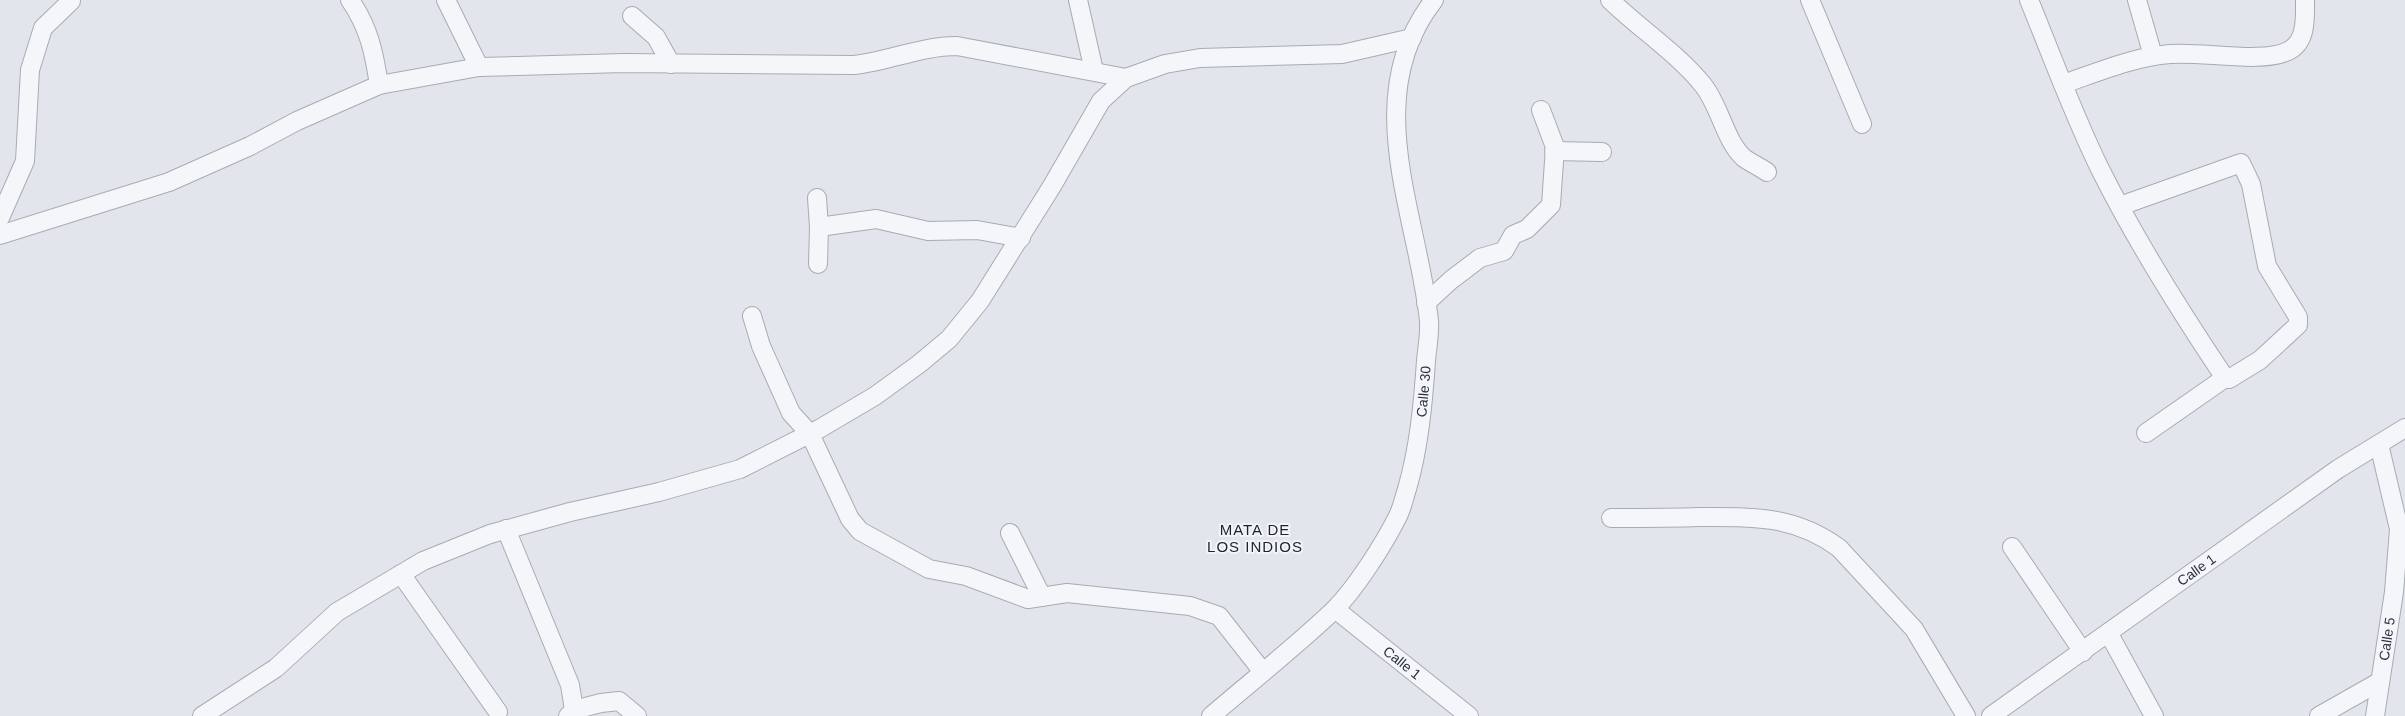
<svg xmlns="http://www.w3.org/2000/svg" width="2405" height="716" font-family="Arial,sans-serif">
  <rect width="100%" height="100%" fill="#e2e5eb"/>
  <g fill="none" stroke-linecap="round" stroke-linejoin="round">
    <defs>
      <g id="minor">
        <polyline points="446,0 479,67"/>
        <polyline points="1078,0 1094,71"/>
        <path d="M 1610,0 C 1640,29 1677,53 1703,85 C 1720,106 1725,141 1744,158 C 1751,163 1760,167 1767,172"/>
        <polyline points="1810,0 1862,124"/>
        <path d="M 2029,0 C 2052,56 2073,114 2100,169 C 2136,241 2180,311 2225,378 L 2229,379 L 2260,360 L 2298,325 L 2298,317 L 2267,266 L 2251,184 L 2241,163 L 2120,206"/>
        <polyline points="2137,0 2153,56"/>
        <polyline points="632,16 656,37 671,64"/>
        <path d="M 2063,84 C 2098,72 2133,57 2170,54 C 2201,51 2263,64 2288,51 C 2307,42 2305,18 2305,0"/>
        <path d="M 379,85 L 479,67 L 624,63 L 854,65 C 890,61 921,46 957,46 L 1126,78"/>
        <polyline points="1554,151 1602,152"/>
        <polyline points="817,198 819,227 876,219 928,231 977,230 1021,238"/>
        <polyline points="0,218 25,161 30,70 43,28 71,1"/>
        <path d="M 0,235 L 169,182 L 250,146 L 297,121 L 379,85 C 374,52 369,28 350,0"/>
        <polyline points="818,264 819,227"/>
        <polyline points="1426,303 1451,280 1480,258 1504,251 1513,235 1527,229 1551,205 1555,147 1541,110"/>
        <polyline points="752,316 761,346 791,413 810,434 850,519 860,531 929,569 966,576 1028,599 1067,593 1190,606 1219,616 1263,672"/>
        <polyline points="2146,433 2225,378"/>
        <path d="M 1611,518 C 1641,518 1670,518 1700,517 C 1753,517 1794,515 1839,548 L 1914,629 L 1966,716"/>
        <polyline points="506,529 570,685 574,710 568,716"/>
        <polyline points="1010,533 1042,597"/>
        <polyline points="2012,547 2083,652"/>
        <polyline points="401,574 498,712"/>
        <path id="s1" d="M 1335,609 L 1469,716"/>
        <polyline points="2109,634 2154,716"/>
        <polyline points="574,710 601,703 619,701 637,716"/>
        <polyline points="202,716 276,668 337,612 423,561 490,534 570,512 659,492 740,469 819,429 875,396 919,364 949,339 980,301 1052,186 1101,101 1126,78 1165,64 1200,58 1342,54 1412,38"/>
        <path id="s2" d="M 1211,716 C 1252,681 1295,647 1334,610 C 1356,588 1384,544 1398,516 C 1402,508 1404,498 1407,489 C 1419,448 1423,404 1426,361 C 1427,348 1430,334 1429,321 C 1418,214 1358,97 1434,0"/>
        <path id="s3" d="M 1991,716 L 2338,469 L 2405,428"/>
        <polyline points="2319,716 2379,682"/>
        <path id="s4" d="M 2375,716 L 2394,592 L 2399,529 L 2379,444"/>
      </g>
    </defs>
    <!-- minor casing -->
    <use href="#minor" stroke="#a7abb5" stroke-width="20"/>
    <!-- minor -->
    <use href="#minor" stroke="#f5f6f9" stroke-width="18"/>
  </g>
  <g text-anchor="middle" stroke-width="4" stroke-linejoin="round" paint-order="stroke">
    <!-- street labels -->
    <g font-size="14" fill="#2a3143" stroke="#f2f4f8">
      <text dy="5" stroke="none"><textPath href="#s2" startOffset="404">Calle 30</textPath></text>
      <text dy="5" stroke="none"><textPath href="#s3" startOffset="252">Calle 1</textPath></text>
      <text dy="5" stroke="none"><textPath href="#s4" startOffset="78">Calle 5</textPath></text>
      <text dy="5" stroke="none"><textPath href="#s1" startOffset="86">Calle 1</textPath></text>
    </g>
    <!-- neighbourhood labels -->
    <g font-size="15" letter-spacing="1" fill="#1c2234" stroke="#f2f4f8">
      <text x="1255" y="535">MATA DE<tspan x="1255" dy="17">LOS INDIOS</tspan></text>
    </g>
  </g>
</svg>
